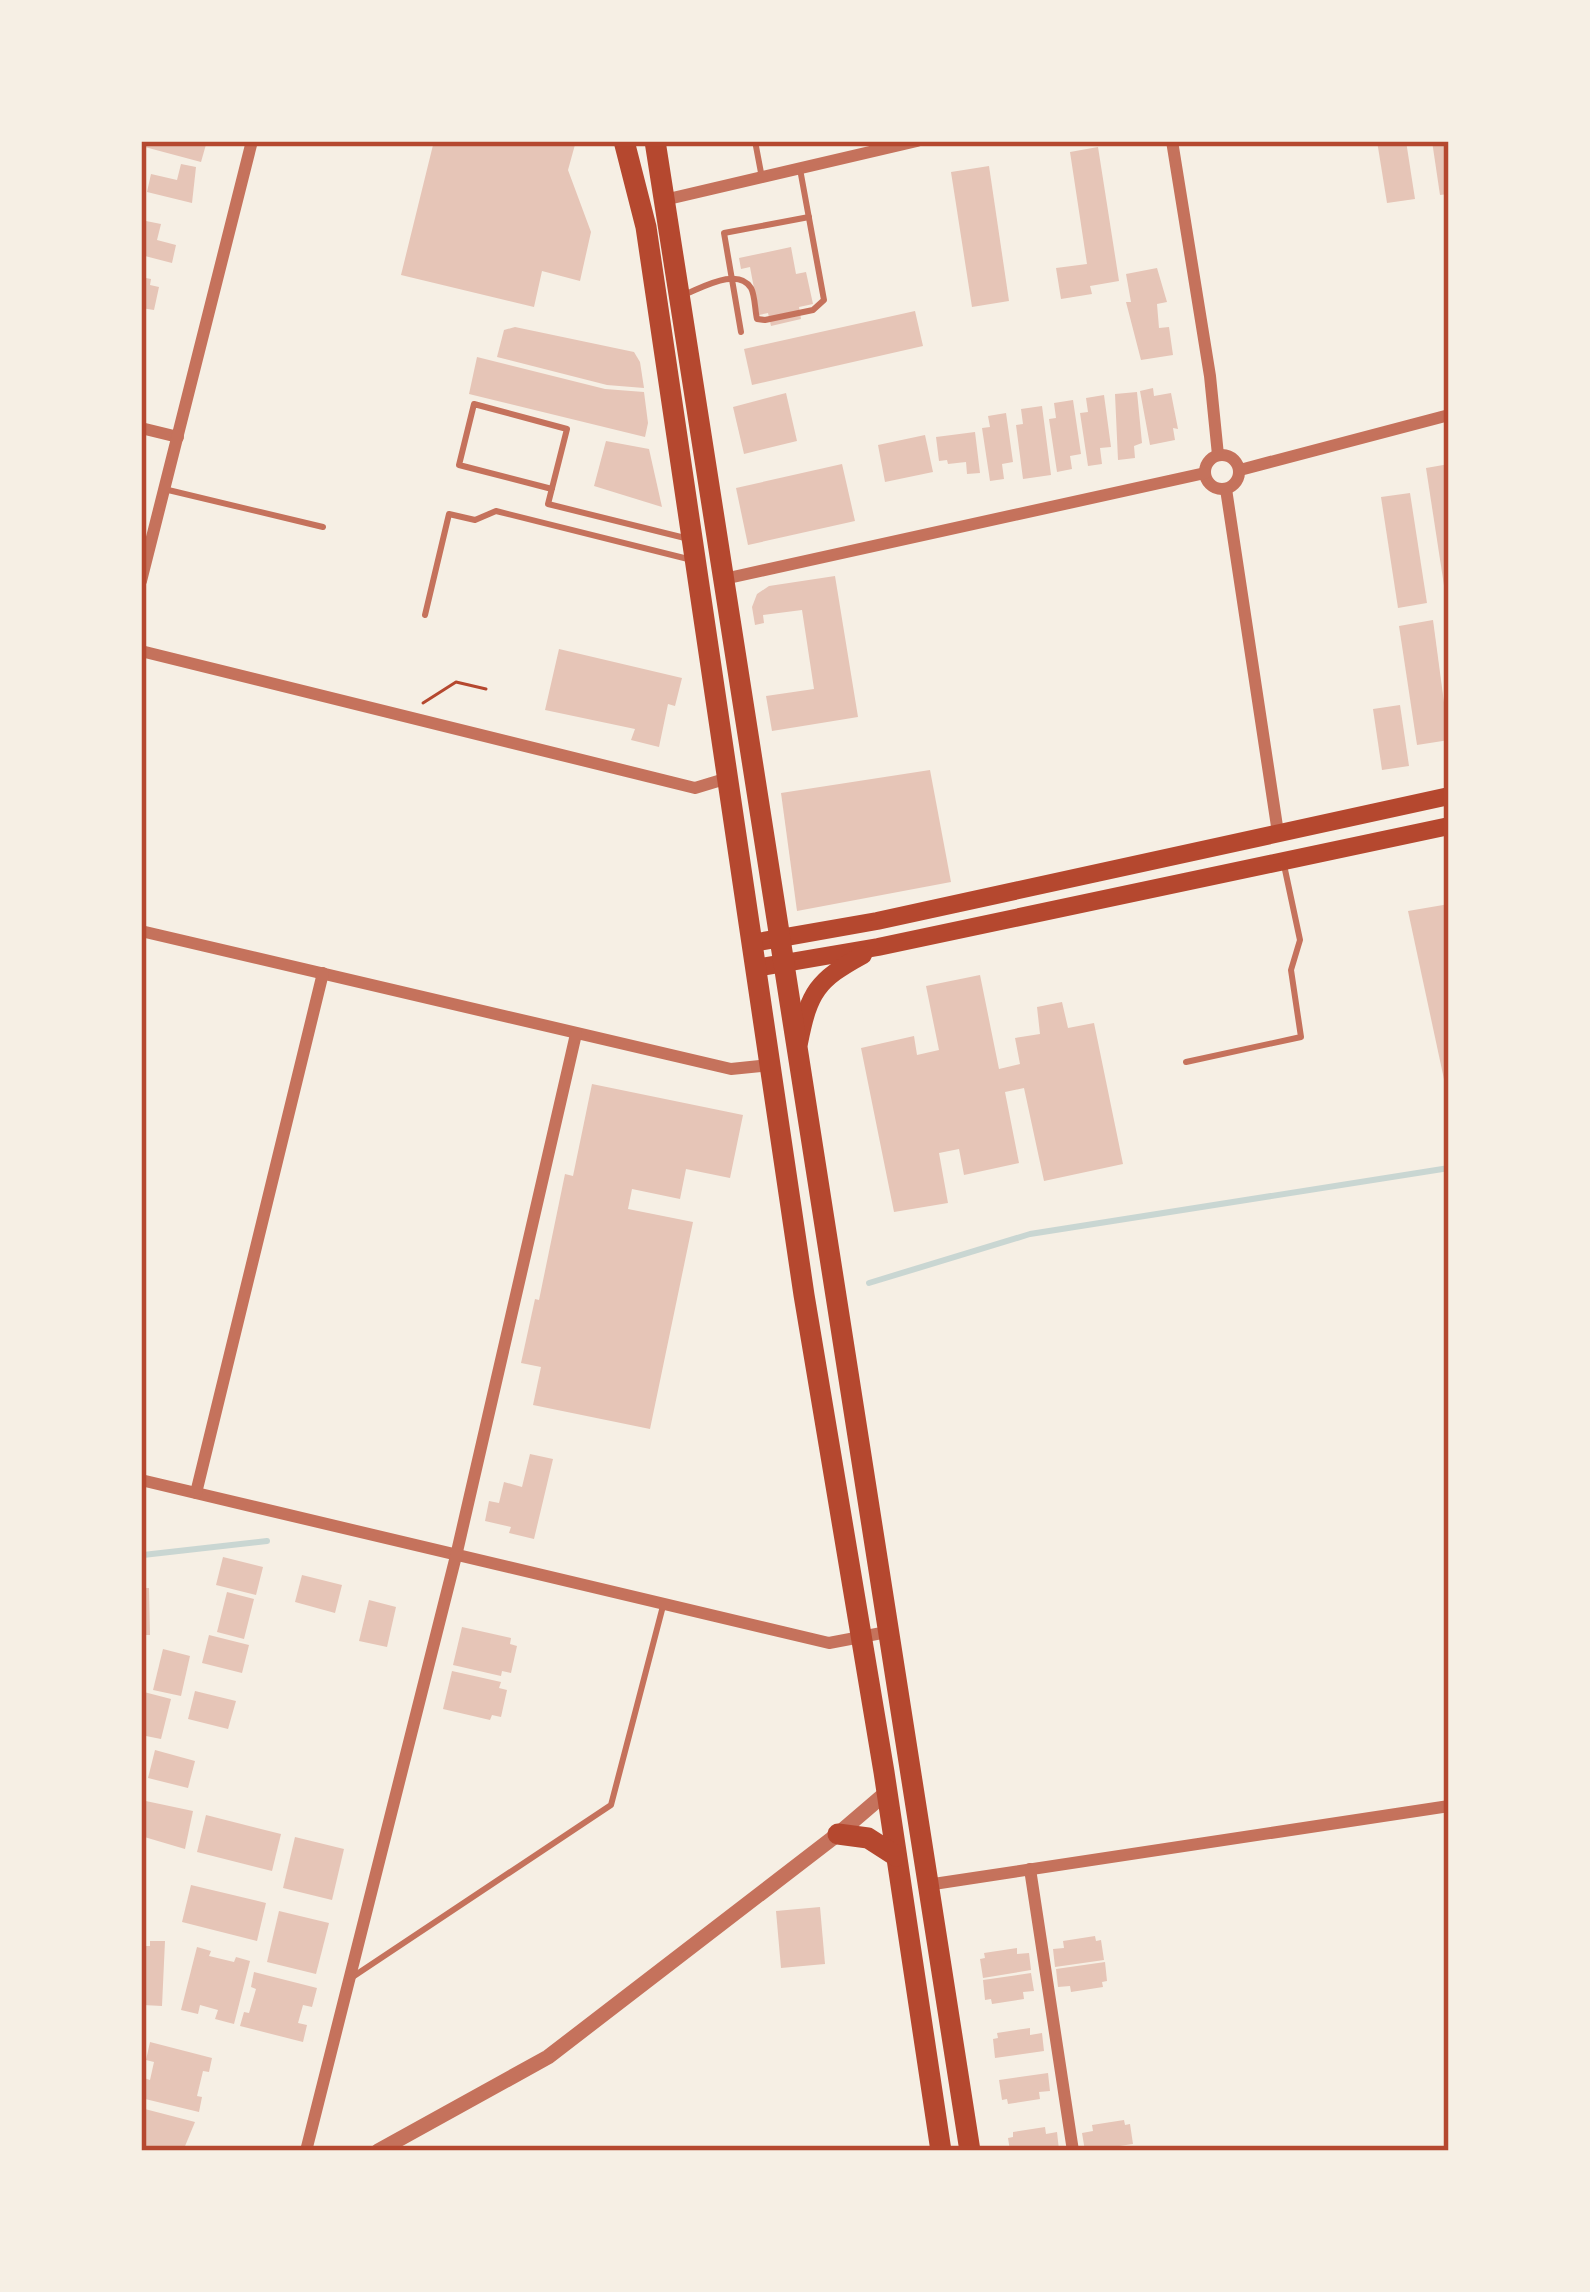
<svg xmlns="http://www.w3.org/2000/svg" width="1590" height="2292" font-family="'Asap Condensed',sans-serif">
  <rect width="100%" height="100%" fill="#f6efe4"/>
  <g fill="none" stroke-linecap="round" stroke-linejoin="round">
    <!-- stream -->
    <g stroke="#c9d6d2" stroke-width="6">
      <polyline points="869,1283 1030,1234 1449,1168"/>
      <polyline points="143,1555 267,1541"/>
    </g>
  </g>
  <!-- building -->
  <g fill="#e6c5b7">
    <polygon points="141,141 207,141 201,162 141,146"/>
    <polygon points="434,141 576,141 568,170 591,232 580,281 542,271 534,307 401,275"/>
    <polygon points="1377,141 1406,141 1415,199 1387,203"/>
    <polygon points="1432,141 1449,141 1449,194 1440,195"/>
    <polygon points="1098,147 1119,281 1090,286 1092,294 1061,299 1056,268 1087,264 1070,152"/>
    <polygon points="181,164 196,167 192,203 147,192 151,174 177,180"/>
    <polygon points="989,166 1009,301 972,307 951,172"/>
    <polygon points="141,220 161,224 157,240 176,245 172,263 141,255"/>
    <polygon points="791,247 796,274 806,272 813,304 799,307 801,319 771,326 768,313 759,315 750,267 741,269 739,258"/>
    <polygon points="1157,268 1167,302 1157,304 1159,328 1169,327 1173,355 1141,360 1126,302 1131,302 1126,274"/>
    <polygon points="141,277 151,279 150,285 159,287 154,310 141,308"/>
    <polygon points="915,311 923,346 752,385 744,349"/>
    <polygon points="515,327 634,352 640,362 644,388 607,385 497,357 504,330"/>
    <polygon points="477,357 605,389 644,392 648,423 645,437 469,394"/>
    <polygon points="1153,388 1154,396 1171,393 1178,429 1173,428 1175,440 1150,445 1140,391"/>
    <polygon points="1137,392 1142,443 1134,446 1135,458 1118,460 1115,394"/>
    <polygon points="786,393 797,441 744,454 733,407"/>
    <polygon points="1104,395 1111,447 1100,448 1102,464 1088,466 1080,413 1088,412 1086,398"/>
    <polygon points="1073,400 1081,454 1070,456 1072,469 1057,472 1049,419 1056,418 1054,403"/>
    <polygon points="1042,406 1051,475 1023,479 1016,425 1023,424 1021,409"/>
    <polygon points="1006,413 1013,462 1002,464 1004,479 990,481 982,428 990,427 988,416"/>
    <polygon points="975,432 980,473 967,474 966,462 948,464 947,460 939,461 936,437"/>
    <polygon points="925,435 933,472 885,482 878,445"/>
    <polygon points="606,441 649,449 662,507 594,486"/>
    <polygon points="842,464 855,521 748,545 736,488"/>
    <polygon points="1449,464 1449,592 1445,592 1426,468"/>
    <polygon points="1410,493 1427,603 1398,608 1381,497"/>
    <polygon points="835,576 858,717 772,731 766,696 814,689 802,610 763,615 764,623 755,625 752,607 757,594 769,586"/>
    <polygon points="1433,620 1449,740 1417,745 1399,626"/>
    <polygon points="559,649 682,678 675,706 668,704 659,747 631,740 635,729 545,710"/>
    <polygon points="1400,705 1409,766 1382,770 1373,709"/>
    <polygon points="930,770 951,882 797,911 781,793"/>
    <polygon points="1449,904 1449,1083 1445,1084 1408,911"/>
    <polygon points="980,975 999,1069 1020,1064 1015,1038 1040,1034 1037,1007 1062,1002 1068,1028 1094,1023 1123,1164 1044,1181 1024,1088 1005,1092 1019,1163 964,1175 959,1149 939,1153 948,1203 894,1212 861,1048 914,1036 917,1055 939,1050 926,986"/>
    <polygon points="592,1084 743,1115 730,1178 686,1169 680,1199 632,1189 628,1209 693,1222 650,1429 533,1405 541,1367 521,1363 535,1299 539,1300 565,1174 573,1176"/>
    <polygon points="530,1454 553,1459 534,1539 509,1533 511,1527 485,1521 489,1501 499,1503 504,1482 522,1487"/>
    <polygon points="223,1557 263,1567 256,1595 216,1585"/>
    <polygon points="302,1575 342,1585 335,1613 295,1602"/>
    <polygon points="141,1588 149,1588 150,1635 141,1635"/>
    <polygon points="227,1592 254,1599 244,1639 217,1632"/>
    <polygon points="369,1600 396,1607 387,1647 359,1641"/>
    <polygon points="462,1627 511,1638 510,1644 517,1646 511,1673 502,1671 501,1676 453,1665"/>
    <polygon points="209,1635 249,1645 242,1673 202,1663"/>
    <polygon points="163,1649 190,1656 181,1696 153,1690"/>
    <polygon points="452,1671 501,1682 499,1688 507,1690 501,1717 492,1715 490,1720 443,1709"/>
    <polygon points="195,1691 236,1701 228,1729 188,1719"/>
    <polygon points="144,1692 171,1699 161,1739 141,1735"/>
    <polygon points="155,1750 195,1761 188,1788 148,1778"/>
    <polygon points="141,1800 193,1811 185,1849 141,1836"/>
    <polygon points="206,1815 281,1834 272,1871 197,1852"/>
    <polygon points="295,1837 344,1849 332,1900 283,1888"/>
    <polygon points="191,1885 266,1903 257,1941 182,1922"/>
    <polygon points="820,1907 825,1964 781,1968 776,1911"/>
    <polygon points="279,1911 329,1923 316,1974 267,1962"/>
    <polygon points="1095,1936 1096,1941 1101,1940 1104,1960 1055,1967 1053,1949 1064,1948 1063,1941"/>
    <polygon points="150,1941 165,1941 162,2006 143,2005 141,1996 141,1946 150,1946"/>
    <polygon points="197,1947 211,1951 209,1956 234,1962 236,1957 250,1961 234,2024 215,2019 218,2010 200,2005 198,2014 181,2010"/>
    <polygon points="1017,1948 1017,1954 1029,1953 1031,1970 983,1978 980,1959 985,1958 984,1953"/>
    <polygon points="1105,1962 1107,1981 1102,1982 1103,1987 1071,1992 1070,1986 1058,1987 1056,1969"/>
    <polygon points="254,1972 317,1988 312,2007 303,2005 298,2023 307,2025 303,2042 240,2026 244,2012 249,2013 256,1989 251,1987"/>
    <polygon points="1031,1973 1034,1991 1023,1992 1024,1999 992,2004 991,1999 985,2000 983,1980"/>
    <polygon points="1030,2028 1030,2035 1042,2033 1044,2051 995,2058 993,2039 998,2038 997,2033"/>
    <polygon points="150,2042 212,2058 209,2072 203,2071 197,2096 202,2097 199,2112 141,2098 141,2077 150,2080 154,2062 146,2060"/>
    <polygon points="1048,2073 1050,2091 1039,2092 1040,2099 1008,2104 1007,2099 1002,2100 999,2080"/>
    <polygon points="141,2108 195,2122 183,2151 141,2151"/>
    <polygon points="1124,2120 1125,2125 1130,2124 1133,2144 1085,2151 1082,2133 1093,2131 1092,2125"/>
    <polygon points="1045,2127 1046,2134 1057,2132 1059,2150 1010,2151 1008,2138 1013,2137 1013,2132"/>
  </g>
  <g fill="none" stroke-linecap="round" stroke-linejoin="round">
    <!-- path -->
    <polyline stroke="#b5482f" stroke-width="3" points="423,703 456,682 486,689"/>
    <!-- service -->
    <g stroke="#c5725c" stroke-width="6">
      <polyline points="702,141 711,141"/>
      <polyline points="755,141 762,178"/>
      <path d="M 683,295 C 700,289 738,266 751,288 C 755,295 755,311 757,319 L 765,320 L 813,310 L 824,300 L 800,169"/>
      <polyline points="741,332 724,233 809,217"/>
      <polyline points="164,489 323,527"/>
      <polyline points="552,489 459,465 474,404 567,429 548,504 689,539"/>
      <polyline points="425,615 449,514 475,520 496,511 692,560"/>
      <polyline points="1186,1062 1301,1037 1291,970 1300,940 1284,865"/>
      <polyline points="354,1976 611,1805 663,1606"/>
    </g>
    <!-- minor -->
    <g stroke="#c5725c" stroke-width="12">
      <polyline points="1172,141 1210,376 1218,455"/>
      <polyline points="664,200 917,141"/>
      <polyline points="141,428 178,437"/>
      <circle cx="1222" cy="472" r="17"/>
      <polyline points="1240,470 1449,415"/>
      <polyline points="1226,489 1278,833"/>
      <polyline points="724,579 1205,473"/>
      <polyline points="141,581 252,141"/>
      <polyline points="141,651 695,788 728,778"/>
      <polyline points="141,931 731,1069 770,1065"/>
      <polyline points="141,1480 829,1643 887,1632"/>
      <polyline points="196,1493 323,973"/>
      <polyline points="1030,1869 1073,2151"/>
      <polyline points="927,1885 1449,1806"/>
      <polyline points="306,2151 456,1556 576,1034"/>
    </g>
    <!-- tertiary -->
    <polyline stroke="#c5725c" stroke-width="15" points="378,2151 548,2057 838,1834 887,1792"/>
    <!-- secondary -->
    <g stroke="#b5482f" stroke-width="18">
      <polyline points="752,943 877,921 1449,796"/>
      <polyline points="756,968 878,947 1449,826"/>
      <path d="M 799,1043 C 809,992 817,980 863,955"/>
    </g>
    <!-- primary -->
    <g stroke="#b5482f" stroke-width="21">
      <polyline points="624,141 646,227 804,1295 884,1772 941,2151"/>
      <polyline points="655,141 970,2151"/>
      <polyline points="838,1834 868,1838 896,1856"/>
    </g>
  </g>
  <!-- border -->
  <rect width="1590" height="2292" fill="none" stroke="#f6efe4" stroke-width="288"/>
  <rect x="144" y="144" width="1302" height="2004" fill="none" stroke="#b5482f" stroke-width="4.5"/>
</svg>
